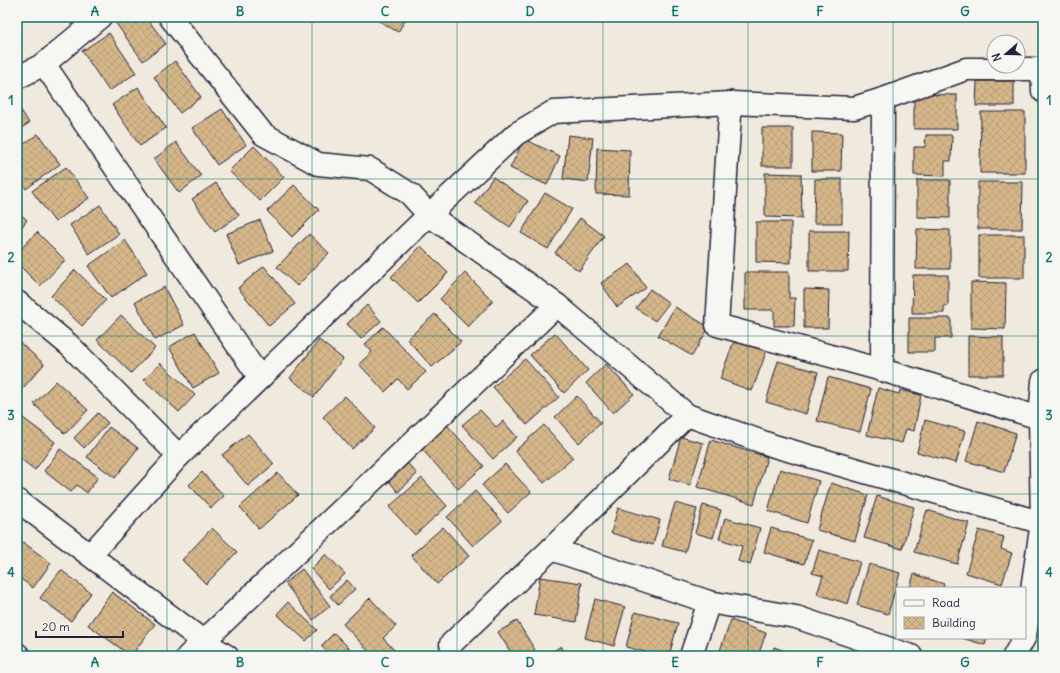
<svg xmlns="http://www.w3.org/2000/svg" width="1060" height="673" font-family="Delius,sans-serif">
  <defs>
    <pattern id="building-cross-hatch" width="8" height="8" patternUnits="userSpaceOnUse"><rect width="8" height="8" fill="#d6b78a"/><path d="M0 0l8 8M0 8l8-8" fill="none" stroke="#b79d78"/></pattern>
  </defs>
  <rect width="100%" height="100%" fill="#f0e9dd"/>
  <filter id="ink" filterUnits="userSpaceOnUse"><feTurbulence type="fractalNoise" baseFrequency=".025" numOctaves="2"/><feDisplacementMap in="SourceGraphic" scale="8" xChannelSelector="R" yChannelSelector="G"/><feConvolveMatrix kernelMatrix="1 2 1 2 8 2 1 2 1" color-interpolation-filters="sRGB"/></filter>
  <g filter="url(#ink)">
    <!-- building -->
    <g fill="url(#building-cross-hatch)" stroke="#22223b">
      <polygon points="121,17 146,17 166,44 143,61 115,22"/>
      <polygon points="372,17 407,17 398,32"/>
      <polygon points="109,33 136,73 109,91 82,51"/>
      <polygon points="175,61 201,97 180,113 154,77"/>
      <polygon points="977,81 1014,81 1014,106 976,106"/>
      <polygon points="138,87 166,128 140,146 112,105"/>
      <polygon points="914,94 957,95 957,129 914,129"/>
      <polygon points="17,104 29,123 17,131"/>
      <polygon points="222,109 246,145 217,165 192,128"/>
      <polygon points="981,112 1025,112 1025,173 980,173"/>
      <rect x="762" y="128" width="31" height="38"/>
      <polygon points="812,132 842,133 841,171 812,171"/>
      <polygon points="38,134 60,164 26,189 17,177 17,149"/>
      <polygon points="568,135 593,138 588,182 563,179"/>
      <polygon points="926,135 952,135 951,161 945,161 945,176 914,175 914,147 925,147"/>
      <polygon points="524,139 560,156 547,185 510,168"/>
      <polygon points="176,142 201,176 179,193 154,159"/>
      <polygon points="254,146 284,177 260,201 229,171"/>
      <polygon points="597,148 630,150 629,195 596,194"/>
      <polygon points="66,167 89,198 55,222 32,191"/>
      <polygon points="765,173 801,174 802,218 765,217"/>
      <polygon points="493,177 528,201 510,227 475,203"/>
      <polygon points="815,179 842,179 842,223 814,223"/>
      <polygon points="917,180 950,180 950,218 917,217"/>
      <polygon points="978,182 1023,182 1022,229 978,229"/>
      <polygon points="216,183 239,215 215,232 192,199"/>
      <polygon points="294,185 319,210 292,237 267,211"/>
      <polygon points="545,193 572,209 548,249 521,233"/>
      <polygon points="100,205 119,234 89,254 70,225"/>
      <polygon points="17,211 27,220 17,233"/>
      <polygon points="580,218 604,236 579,271 555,253"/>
      <polygon points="260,220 273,251 239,265 226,234"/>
      <polygon points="756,222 791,222 791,263 756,262"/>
      <polygon points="917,229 950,230 950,269 916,269"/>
      <polygon points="809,231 849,231 848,271 809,271"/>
      <polygon points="37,232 65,260 40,286 17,263 17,253"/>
      <polygon points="309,234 329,253 297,286 277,267"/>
      <rect x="979" y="235" width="45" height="43"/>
      <polygon points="125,240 147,273 111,298 88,266"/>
      <polygon points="421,246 448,273 418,303 391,277"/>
      <polygon points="630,264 646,288 617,307 601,283"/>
      <polygon points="264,266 295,304 269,326 238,288"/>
      <polygon points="75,270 106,300 82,326 51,296"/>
      <polygon points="745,272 789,272 789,298 795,298 794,326 774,326 774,310 745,310"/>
      <polygon points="465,273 493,301 468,327 440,299"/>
      <polygon points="913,275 948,275 948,306 944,306 944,313 912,313"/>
      <polygon points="971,282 1006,283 1005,329 971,328"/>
      <polygon points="164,287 184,325 155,340 135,302"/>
      <polygon points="650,289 669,303 655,321 636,308"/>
      <polygon points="804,289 829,290 828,328 804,328"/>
      <polygon points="367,305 381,321 361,339 347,324"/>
      <polygon points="675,307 709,327 692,356 658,336"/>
      <polygon points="435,314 461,342 432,367 407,339"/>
      <polygon points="121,315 155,348 131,373 97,340"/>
      <polygon points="909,318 951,318 951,338 935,338 935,352 909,352"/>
      <polygon points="383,327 426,372 407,389 398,379 385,392 359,364 372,352 365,344"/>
      <polygon points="195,332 219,373 193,388 169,347"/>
      <polygon points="555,333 588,370 564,393 530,355"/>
      <polygon points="968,336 1003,337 1003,375 968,375"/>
      <polygon points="735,338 767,350 752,391 720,379"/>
      <polygon points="17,340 44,364 17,395"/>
      <polygon points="319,340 343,359 314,397 290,378"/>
      <polygon points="525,359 559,397 527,425 493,387"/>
      <polygon points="778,361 818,372 806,414 766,402"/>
      <polygon points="160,363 195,395 179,412 144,380"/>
      <polygon points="606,364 634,394 613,413 586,383"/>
      <polygon points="828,377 871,389 860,432 817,421"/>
      <polygon points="56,381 88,410 65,434 34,404"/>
      <polygon points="878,388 899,394 900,390 921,395 914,431 906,429 902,443 867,435"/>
      <polygon points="345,396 375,428 352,449 323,417"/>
      <polygon points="577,396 601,423 579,443 555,417"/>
      <polygon points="480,410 496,427 503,421 517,437 493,459 462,425"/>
      <polygon points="98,413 108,423 84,448 74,438"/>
      <polygon points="19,415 55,442 35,470 17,456 17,418"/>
      <polygon points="925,420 965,431 956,463 917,452"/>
      <polygon points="978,421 1016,433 1004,472 966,461"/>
      <polygon points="446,424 484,466 458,489 420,447"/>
      <polygon points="544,425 573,458 544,483 515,451"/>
      <polygon points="109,427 138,448 115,478 87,457"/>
      <polygon points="248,434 274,464 248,486 222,455"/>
      <polygon points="681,437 703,443 690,485 669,479"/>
      <polygon points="711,440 767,457 754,504 697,487"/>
      <polygon points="60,449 98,477 87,493 77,485 71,492 44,471"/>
      <polygon points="403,458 417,474 398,492 384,475"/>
      <polygon points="505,464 531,492 508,513 482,485"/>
      <polygon points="780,469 819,481 807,523 768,511"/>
      <polygon points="202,472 224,496 211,508 189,485"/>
      <polygon points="278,473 298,495 259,529 240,507"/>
      <polygon points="422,478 447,506 415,535 389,507"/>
      <polygon points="831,483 868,495 855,541 817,530"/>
      <polygon points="475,491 502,521 473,546 447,517"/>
      <polygon points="877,496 914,507 902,549 864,538"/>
      <polygon points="675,503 697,509 685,552 662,546"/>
      <polygon points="703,505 721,510 713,538 695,533"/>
      <polygon points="618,508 660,520 653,545 611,533"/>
      <polygon points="927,510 969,523 957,564 914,552"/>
      <polygon points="725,518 760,528 750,565 738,561 742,546 719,539"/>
      <polygon points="443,527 469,556 437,584 411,555"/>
      <polygon points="212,528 237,552 206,584 182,560"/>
      <polygon points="771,528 812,540 804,564 764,552"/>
      <polygon points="979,530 1004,537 1001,549 1012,553 1002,584 966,573"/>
      <polygon points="20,540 51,563 33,588 17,576 17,544"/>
      <polygon points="819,550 860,562 848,604 817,594 823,576 812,573"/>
      <polygon points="326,554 345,574 329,589 311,569"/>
      <polygon points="869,564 900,573 888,614 857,605"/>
      <polygon points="302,569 330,606 313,620 285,583"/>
      <polygon points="61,570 91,593 71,621 40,598"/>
      <polygon points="914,574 944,584 943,588 910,588"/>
      <polygon points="540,577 582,583 576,622 534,615"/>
      <polygon points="347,580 355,589 338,605 330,596"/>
      <polygon points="112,592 155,624 131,656 88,625"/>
      <polygon points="370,598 396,626 383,638 395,651 390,656 373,656 343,624"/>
      <polygon points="595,599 625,607 614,646 585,638"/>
      <polygon points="288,602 317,630 306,641 277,614"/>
      <polygon points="635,612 678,623 669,656 660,656 626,647"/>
      <polygon points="731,620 766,633 758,656 718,656"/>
      <polygon points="517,621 535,650 524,656 513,656 498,632"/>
      <polygon points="334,633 357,656 332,656 321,646"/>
      <polygon points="962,638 987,638 985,645"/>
      <polygon points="561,646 567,656 546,656"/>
      <polygon points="774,647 798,656 771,656"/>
    </g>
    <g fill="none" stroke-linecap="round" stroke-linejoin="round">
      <defs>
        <g id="minor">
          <polyline points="170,17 263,134 318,164 370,169 410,194 429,215 557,305 687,415 774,446 1043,523"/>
          <polyline points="44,64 260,378"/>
          <polyline points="1042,69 1043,91"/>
          <polyline points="17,78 44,64 100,17"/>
          <path d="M 731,103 C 725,177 722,251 717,325 L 882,370 L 883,99"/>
          <polyline points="17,302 69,345 179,456"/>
          <polyline points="882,370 1040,418"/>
          <polyline points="17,500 203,641 227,656"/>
          <polyline points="551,549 709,602 796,617 911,656"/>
          <polyline points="90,555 179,456 429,215 516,134 553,112 731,103 854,108 883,99 966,69 1043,69"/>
          <polyline points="1025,636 1042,522 1040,418 1043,381"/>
          <polyline points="451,644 551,549 687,415"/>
          <polyline points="17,654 19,656"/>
          <polyline points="188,656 557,305"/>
          <polyline points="691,656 709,602"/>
          <polyline points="1014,656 1024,638"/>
        </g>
      </defs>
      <!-- minor casing -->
      <use href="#minor" stroke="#22223b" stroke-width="25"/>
      <!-- minor -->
      <use href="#minor" stroke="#f6f6f2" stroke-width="22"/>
    </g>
  </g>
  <!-- grid -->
  <path fill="none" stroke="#0f766e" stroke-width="1" stroke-opacity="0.55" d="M 167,17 L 167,656M 312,17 L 312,656M 457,17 L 457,656M 603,17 L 603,656M 748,17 L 748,656M 893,17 L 893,656M 17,179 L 1043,179M 17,336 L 1043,336M 17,494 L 1043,494"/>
  <!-- margin -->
  <rect width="1060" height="673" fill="none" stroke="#f6f6f2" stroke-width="44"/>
  <!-- legend -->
  <rect x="896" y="587" width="130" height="52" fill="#f6f6f2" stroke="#a1a1a9"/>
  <rect x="904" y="600" width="20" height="6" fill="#f6f6f2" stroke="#a1a1a9"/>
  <text x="932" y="607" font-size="12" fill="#22223b">Road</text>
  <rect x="904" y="617" width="20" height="12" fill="url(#building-cross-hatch)" stroke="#a1a1a9"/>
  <text x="932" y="627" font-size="12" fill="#22223b">Building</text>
  <!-- north arrow -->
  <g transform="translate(1006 54) rotate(250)"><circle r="19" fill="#f6f6f2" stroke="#a1a1a9"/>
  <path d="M0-3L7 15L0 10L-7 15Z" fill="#22223b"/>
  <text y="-6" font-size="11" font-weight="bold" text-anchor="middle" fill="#22223b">N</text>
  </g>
  <!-- scale -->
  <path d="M36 631v6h87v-6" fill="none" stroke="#22223b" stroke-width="2"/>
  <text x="42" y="631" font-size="12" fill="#22223b" stroke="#f6f6f2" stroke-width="3" paint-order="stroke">20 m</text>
  <rect x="22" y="22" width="1016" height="629" fill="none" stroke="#0f766e" stroke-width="1.5"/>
  <g font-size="13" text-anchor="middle" font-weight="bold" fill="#0f766e">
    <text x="95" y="16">A</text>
    <text x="240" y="16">B</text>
    <text x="385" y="16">C</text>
    <text x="530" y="16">D</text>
    <text x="675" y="16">E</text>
    <text x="820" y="16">F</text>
    <text x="965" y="16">G</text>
    <text x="11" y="105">1</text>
    <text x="1049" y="105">1</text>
    <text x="11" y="262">2</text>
    <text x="1049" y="262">2</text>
    <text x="11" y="420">3</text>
    <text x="1049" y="420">3</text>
    <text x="11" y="577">4</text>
    <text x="1049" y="577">4</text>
    <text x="95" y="667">A</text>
    <text x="240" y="667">B</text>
    <text x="385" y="667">C</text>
    <text x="530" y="667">D</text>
    <text x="675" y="667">E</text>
    <text x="820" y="667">F</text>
    <text x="965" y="667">G</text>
  </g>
</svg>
